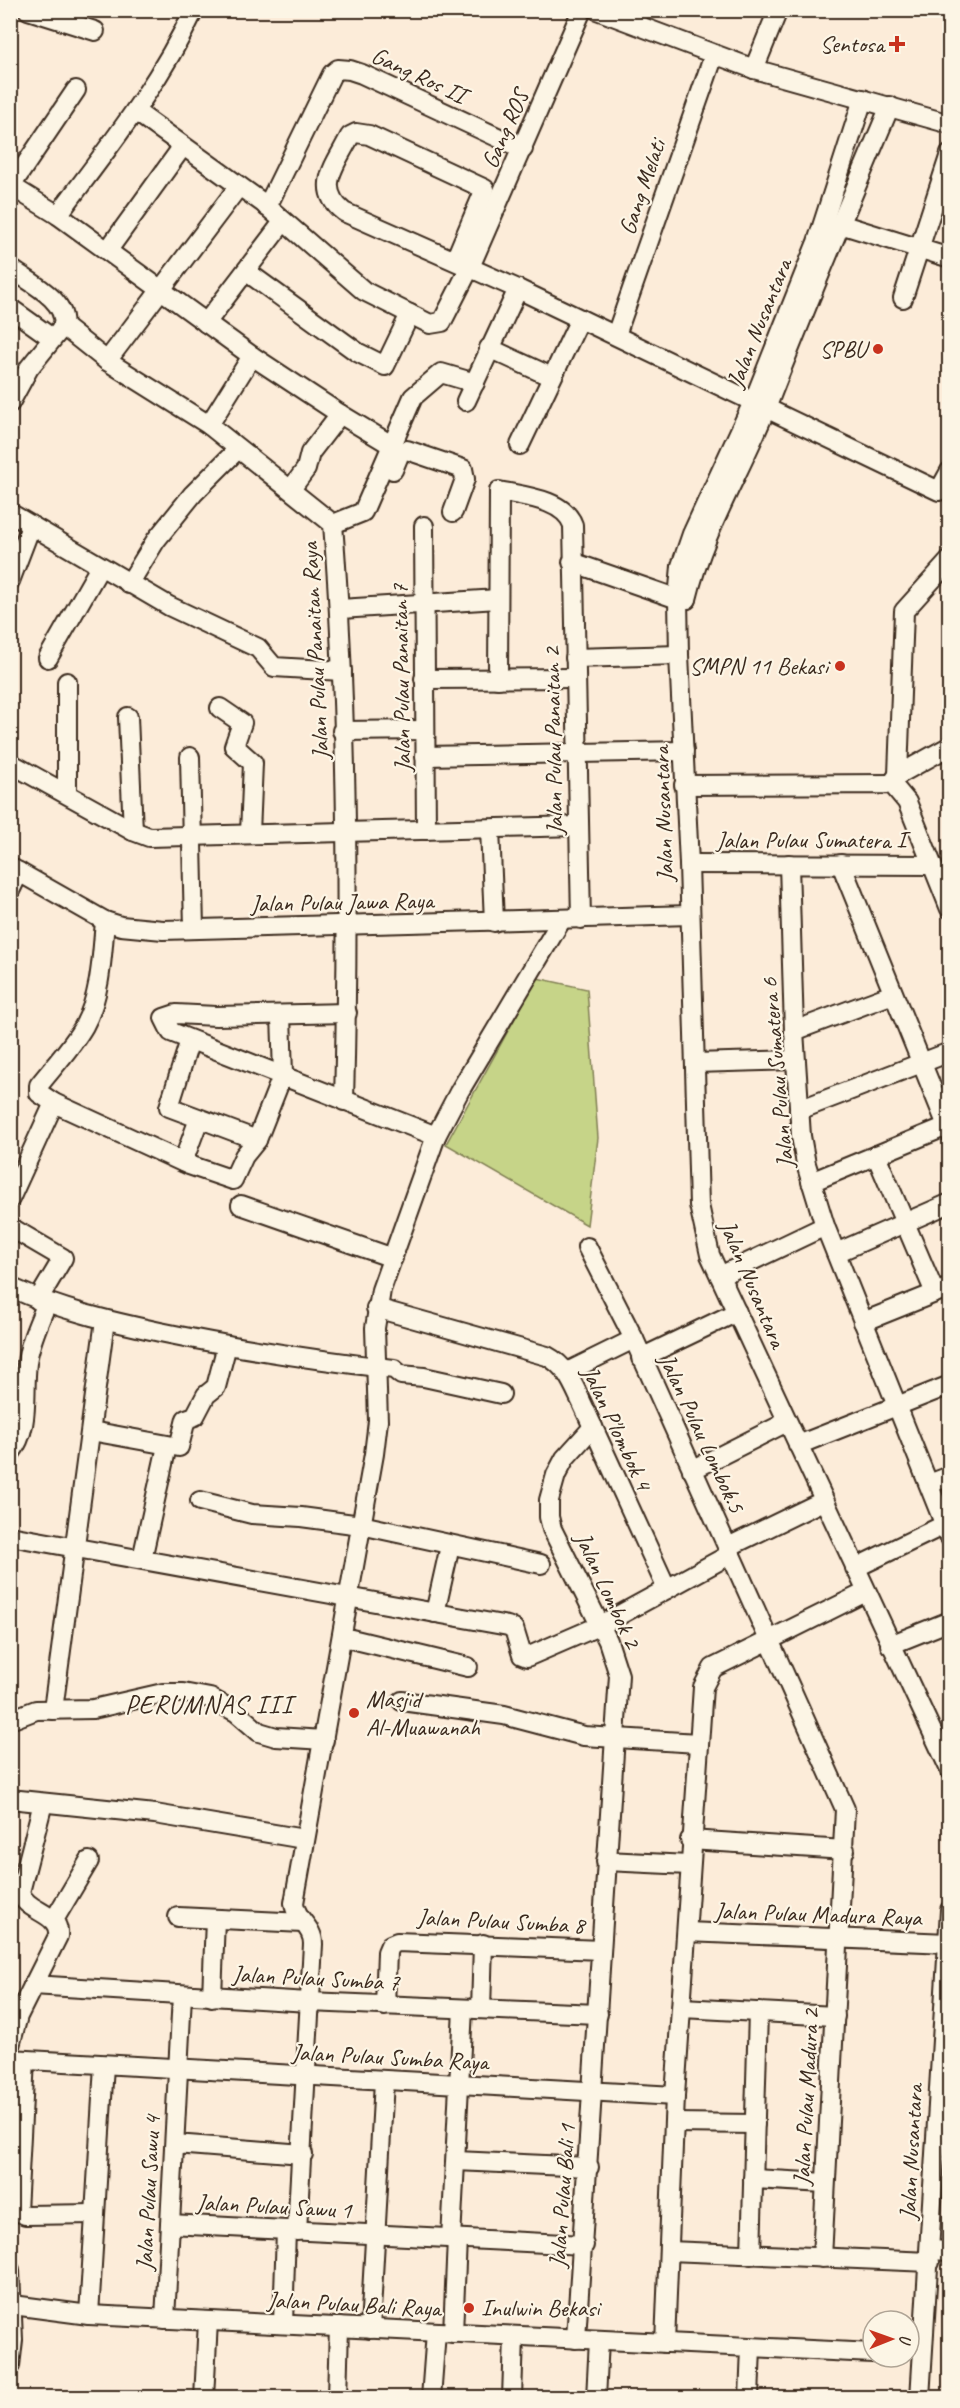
<svg xmlns="http://www.w3.org/2000/svg" width="960" height="2408" font-family="Caveat,sans-serif">
  <rect width="100%" height="100%" fill="#fcecd9"/>
  <filter id="ink" filterUnits="userSpaceOnUse"><feTurbulence type="fractalNoise" baseFrequency=".0167" numOctaves="2"/><feDisplacementMap in="SourceGraphic" scale="12" xChannelSelector="R" yChannelSelector="G"/><feConvolveMatrix kernelMatrix="1 2 1 2 8 2 1 2 1" color-interpolation-filters="sRGB"/></filter>
  <g filter="url(#ink)">
    <!-- green -->
    <polygon fill="#c6d488" stroke="#807f53" stroke-width="1.5" points="537,978 587,989 598,1138 587,1225 446,1144"/>
    <g fill="none" stroke-linecap="round" stroke-linejoin="round">
      <defs>
        <g id="minor">
          <polyline points="28,10 95,31"/>
          <polyline points="597,10 754,69 950,124"/>
          <polyline points="754,69 778,10"/>
          <polyline points="76,90 11,186 58,215 252,356 340,414 393,446"/>
          <polyline points="863,99 817,242 754,400 692,534 681,566 678,599 679,655 689,864 699,1205 710,1255 950,1770"/>
          <polyline points="135,111 263,203 364,291 430,324 442,322 470,267 582,10"/>
          <polyline points="267,207 332,74 338,69 350,70 362,74 523,149"/>
          <path d="M 58,215 C 107,149 159,85 194,10"/>
          <polyline points="840,224 950,258"/>
          <polyline points="108,250 183,146"/>
          <path d="M 455,260 L 485,189 L 369,135 L 356,133 L 350,136 C 337,163 313,188 344,212 L 518,289 L 939,491 L 950,471"/>
          <path d="M 10,268 C 29,282 68,300 63,326"/>
          <polyline points="247,272 357,352 385,366 410,314"/>
          <polyline points="903,298 950,154"/>
          <polyline points="10,308 52,338"/>
          <polyline points="206,323 283,222"/>
          <path d="M 63,326 L 107,361 L 209,425 L 333,524 C 348,715 349,909 344,1101"/>
          <polyline points="616,335 714,55"/>
          <polyline points="489,348 543,373"/>
          <polyline points="107,361 239,186"/>
          <polyline points="466,401 518,289"/>
          <polyline points="10,403 29,368 63,326"/>
          <polyline points="209,425 252,356"/>
          <polyline points="520,445 580,319"/>
          <polyline points="393,470 400,453 407,450 463,469 465,479 453,512"/>
          <polyline points="291,489 306,469 310,453 340,414"/>
          <polyline points="10,513 169,606 258,648 274,667 342,671"/>
          <polyline points="333,524 363,512 413,397 441,373 475,383"/>
          <polyline points="424,526 426,830"/>
          <polyline points="572,562 678,599 687,599"/>
          <polyline points="10,581 31,526"/>
          <polyline points="129,584 156,540 193,494 238,449"/>
          <path d="M 687,599 C 704,528 741,472 767,406 C 806,305 848,206 890,106"/>
          <polyline points="340,609 498,599"/>
          <polyline points="48,658 100,567"/>
          <polyline points="575,658 679,655"/>
          <polyline points="424,679 576,678"/>
          <path d="M 498,679 L 499,491 C 522,496 564,499 573,525 L 581,919"/>
          <polyline points="67,682 67,792"/>
          <polyline points="220,708 242,723 234,746 253,763 250,833"/>
          <polyline points="128,717 133,831"/>
          <polyline points="342,731 425,730"/>
          <polyline points="425,756 684,751"/>
          <polyline points="190,757 194,929"/>
          <polyline points="10,763 133,831 149,837 579,826"/>
          <polyline points="898,775 904,611 950,560"/>
          <polyline points="893,782 898,775 950,746"/>
          <polyline points="684,785 892,784 907,802 950,909"/>
          <polyline points="490,829 494,922"/>
          <polyline points="689,864 932,865"/>
          <polyline points="789,864 794,1031 801,1136 806,1164 825,1226 950,1538"/>
          <polyline points="841,864 950,1133"/>
          <polyline points="10,867 105,921 121,926 163,930 690,915"/>
          <polyline points="10,891 19,872"/>
          <path d="M 105,921 C 102,955 101,995 84,1026 C 72,1047 54,1066 39,1085 L 39,1093 L 54,1103 L 189,1165 L 233,1180 L 244,1156 L 257,1140 L 283,1074 L 281,1015"/>
          <polyline points="347,1013 216,1016 176,1014 164,1018 171,1032 436,1136"/>
          <polyline points="794,1031 893,994"/>
          <polyline points="190,1040 169,1107 257,1140"/>
          <polyline points="695,1063 795,1060"/>
          <polyline points="799,1110 950,1052"/>
          <polyline points="876,1155 935,1293"/>
          <polyline points="183,1162 199,1119"/>
          <polyline points="811,1182 947,1126"/>
          <polyline points="10,1199 54,1103"/>
          <polyline points="241,1205 393,1258"/>
          <polyline points="10,1227 63,1258 38,1300"/>
          <polyline points="587,1247 634,1339 845,1809 822,2258"/>
          <polyline points="836,1253 950,1203"/>
          <polyline points="720,1276 825,1226"/>
          <path d="M 12,1288 C 60,1310 109,1321 160,1332 C 237,1348 316,1360 394,1369 L 401,1375 L 424,1377 L 501,1394"/>
          <path d="M 376,1308 L 547,1356 C 566,1366 572,1382 581,1401 L 667,1589"/>
          <polyline points="863,1322 950,1287"/>
          <polyline points="641,1358 737,1312"/>
          <polyline points="567,1372 634,1339"/>
          <polyline points="91,1431 179,1447 186,1419 195,1416 206,1395 216,1387 227,1345"/>
          <polyline points="798,1445 950,1385"/>
          <path d="M 10,1454 C 31,1427 23,1395 27,1363 C 29,1343 39,1323 46,1305"/>
          <polyline points="692,1470 787,1422"/>
          <polyline points="929,1484 950,1476"/>
          <polyline points="200,1501 252,1514 301,1517 361,1525 541,1564"/>
          <polyline points="10,1536 508,1626 514,1629 522,1655 527,1657 601,1625 731,1554"/>
          <polyline points="728,1547 823,1501"/>
          <polyline points="142,1559 167,1446"/>
          <polyline points="855,1568 944,1525"/>
          <polyline points="435,1613 450,1546"/>
          <polyline points="343,1637 468,1667"/>
          <polyline points="890,1645 950,1621"/>
          <polyline points="402,1701 504,1715 584,1736 698,1743"/>
          <polyline points="53,1710 105,1320"/>
          <polyline points="10,1720 36,1710 93,1709 163,1693 183,1693 210,1698 236,1712 259,1732 276,1737 324,1740"/>
          <polyline points="10,1799 155,1814 304,1839"/>
          <polyline points="690,1840 845,1850"/>
          <polyline points="606,1861 689,1865"/>
          <polyline points="178,1917 303,1923"/>
          <polyline points="54,1920 89,1861"/>
          <polyline points="687,1932 948,1943"/>
          <polyline points="33,1985 309,2002 598,2014"/>
          <polyline points="212,1997 215,1919"/>
          <polyline points="385,2006 387,1952 390,1945 397,1942 601,1950"/>
          <polyline points="682,2008 835,2016"/>
          <polyline points="481,2009 483,1944"/>
          <path d="M 10,2046 L 18,2016 L 58,1936 C 61,1912 26,1913 20,1892 L 43,1803"/>
          <polyline points="10,2059 675,2096"/>
          <polyline points="25,2060 17,2211 25,2215 95,2214"/>
          <polyline points="674,2123 755,2124"/>
          <polyline points="175,2144 303,2154"/>
          <polyline points="456,2161 589,2167"/>
          <polyline points="753,2179 825,2183"/>
          <polyline points="170,2224 584,2245"/>
          <path d="M 297,2231 L 313,1944 C 313,1926 296,1921 294,1903 L 374,1454 L 378,1421 L 375,1328 L 381,1290 L 436,1136 L 459,1092 L 562,919"/>
          <polyline points="451,2239 463,2009"/>
          <polyline points="930,2250 950,2251"/>
          <polyline points="669,2251 930,2262"/>
          <polyline points="751,2255 758,2012"/>
          <polyline points="10,2270 13,2340 10,2366"/>
          <polyline points="13,2305 89,2315 873,2353"/>
          <polyline points="89,2315 104,2065"/>
          <polyline points="165,2319 182,1995"/>
          <polyline points="283,2324 286,2230"/>
          <polyline points="370,2329 384,2081"/>
          <polyline points="453,2333 457,2239"/>
          <polyline points="576,2339 619,1675 608,1641 552,1529 549,1517 549,1500 556,1475 565,1458 593,1427"/>
          <polyline points="665,2343 675,2096 703,1687 713,1668 866,1592"/>
          <polyline points="204,2398 208,2321"/>
          <polyline points="337,2398 339,2327"/>
          <polyline points="431,2398 436,2332"/>
          <polyline points="512,2398 514,2336"/>
          <polyline points="596,2398 599,2340"/>
          <polyline points="749,2398 751,2347"/>
          <polyline points="920,2398 950,1910"/>
        </g>
      </defs>
      <!-- minor casing -->
      <use href="#minor" stroke="#3b2a1e" stroke-width="22"/>
      <!-- minor -->
      <use href="#minor" stroke="#fcf5e5" stroke-width="18"/>
    </g>
  </g>
  <!-- markers -->
  <g fill="#c8321e" stroke="#fcf5e5" stroke-width="2">
    <path d="M894 35h6v6h6v6h-6v6h-6v-6h-6v-6h6z"/>
    <circle cx="878" cy="349" r="6"/>
    <circle cx="840" cy="666" r="6"/>
    <circle cx="354" cy="1713" r="6"/>
    <circle cx="469" cy="2308" r="6"/>
  </g>
  <g text-anchor="middle" stroke-width="4.5" stroke-linejoin="round" paint-order="stroke">
    <!-- poi labels -->
    <g font-size="24" fill="#3b2a1e" stroke="#fcf5e5" text-anchor="end">
      <text x="884" y="52">Sentosa</text>
      <text x="866" y="357">SPBU</text>
      <text x="828" y="674">SMPN 11 Bekasi</text>
      <text x="366" y="1707" text-anchor="start">Masjid<tspan x="366" dy="28">Al-Muawanah</tspan></text>
      <text x="481" y="2316" text-anchor="start">Inulwin Bekasi</text>
    </g>
    <!-- street labels -->
    <g font-size="24" fill="#3b2a1e" stroke="#fcf5e5">
      <text transform="translate(419 75) rotate(25)" y="8">Gang Ros II</text>
      <text transform="translate(505 129) rotate(-66)" y="8">Gang ROS</text>
      <text transform="translate(642 187) rotate(-71)" y="8">Gang Melati</text>
      <text transform="translate(759 323) rotate(-68)" y="8">Jalan Nusantara</text>
      <text transform="translate(315 651) rotate(-93)" y="8">Jalan Pulau Panaitan Raya</text>
      <text transform="translate(401 678) rotate(-91)" y="8">Jalan Pulau Panaitan 7</text>
      <text transform="translate(553 741) rotate(-91)" y="8">Jalan Pulau Panaitan 2</text>
      <text transform="translate(663 814) rotate(-92)" y="8">Jalan Nusantara</text>
      <text x="811" y="848">Jalan Pulau Sumatera I</text>
      <text transform="translate(342 902) rotate(-1)" y="8">Jalan Pulau Jawa Raya</text>
      <text transform="translate(777 1073) rotate(-95)" y="8">Jalan Pulau Sumatera 6</text>
      <text transform="translate(753 1284) rotate(67)" y="8">Jalan Nusantara</text>
      <text transform="translate(617 1428) rotate(65)" y="8">Jalan P'lombok 4</text>
      <text transform="translate(702 1433) rotate(65)" y="8">Jalan Pulau Lombok.5</text>
      <text transform="translate(608 1590) rotate(65)" y="8">Jalan Lombok 2</text>
      <text transform="translate(818 1914) rotate(2)" y="8">Jalan Pulau Madura Raya</text>
      <text transform="translate(501 1921) rotate(3)" y="8">Jalan Pulau Sumba 8</text>
      <text transform="translate(316 1978) rotate(3)" y="8">Jalan Pulau Sumba 7</text>
      <text transform="translate(390 2057) rotate(3)" y="8">Jalan Pulau Sumba Raya</text>
      <text transform="translate(806 2097) rotate(-87)" y="8">Jalan Pulau Madura 2</text>
      <text transform="translate(911 2152) rotate(-87)" y="8">Jalan Nusantara</text>
      <text transform="translate(148 2193) rotate(-87)" y="8">Jalan Pulau Sawu 4</text>
      <text transform="translate(562 2196) rotate(-86)" y="8">Jalan Pulau Bali 1</text>
      <text transform="translate(274 2206) rotate(3)" y="8">Jalan Pulau Sawu 1</text>
      <text transform="translate(354 2304) rotate(3)" y="8">Jalan Pulau Bali Raya</text>
    </g>
    <!-- neighbourhood labels -->
    <g font-size="26" letter-spacing="1.5" fill="#3b2a1e" stroke="#fcf5e5">
      <text x="209" y="1713">PERUMNAS III</text>
    </g>
  </g>
  <!-- margin -->
  <rect width="960" height="2408" fill="none" stroke="#fcf5e5" stroke-width="36"/>
  <rect x="18" y="18" width="924" height="2372" fill="none" stroke="#3b2a1e" stroke-width="2" filter="url(#ink)"/>
  <!-- north arrow -->
  <g transform="translate(891 2339) rotate(89)"><circle r="28" fill="#fcf5e5" stroke="#afa495" stroke-width="1.5"/>
  <path d="M0-4.5L10 22L0 15L-10 22Z" fill="#c8321e"/>
  <text y="-9" font-size="16" font-weight="bold" text-anchor="middle" fill="#3b2a1e">U</text>
  </g>
</svg>
